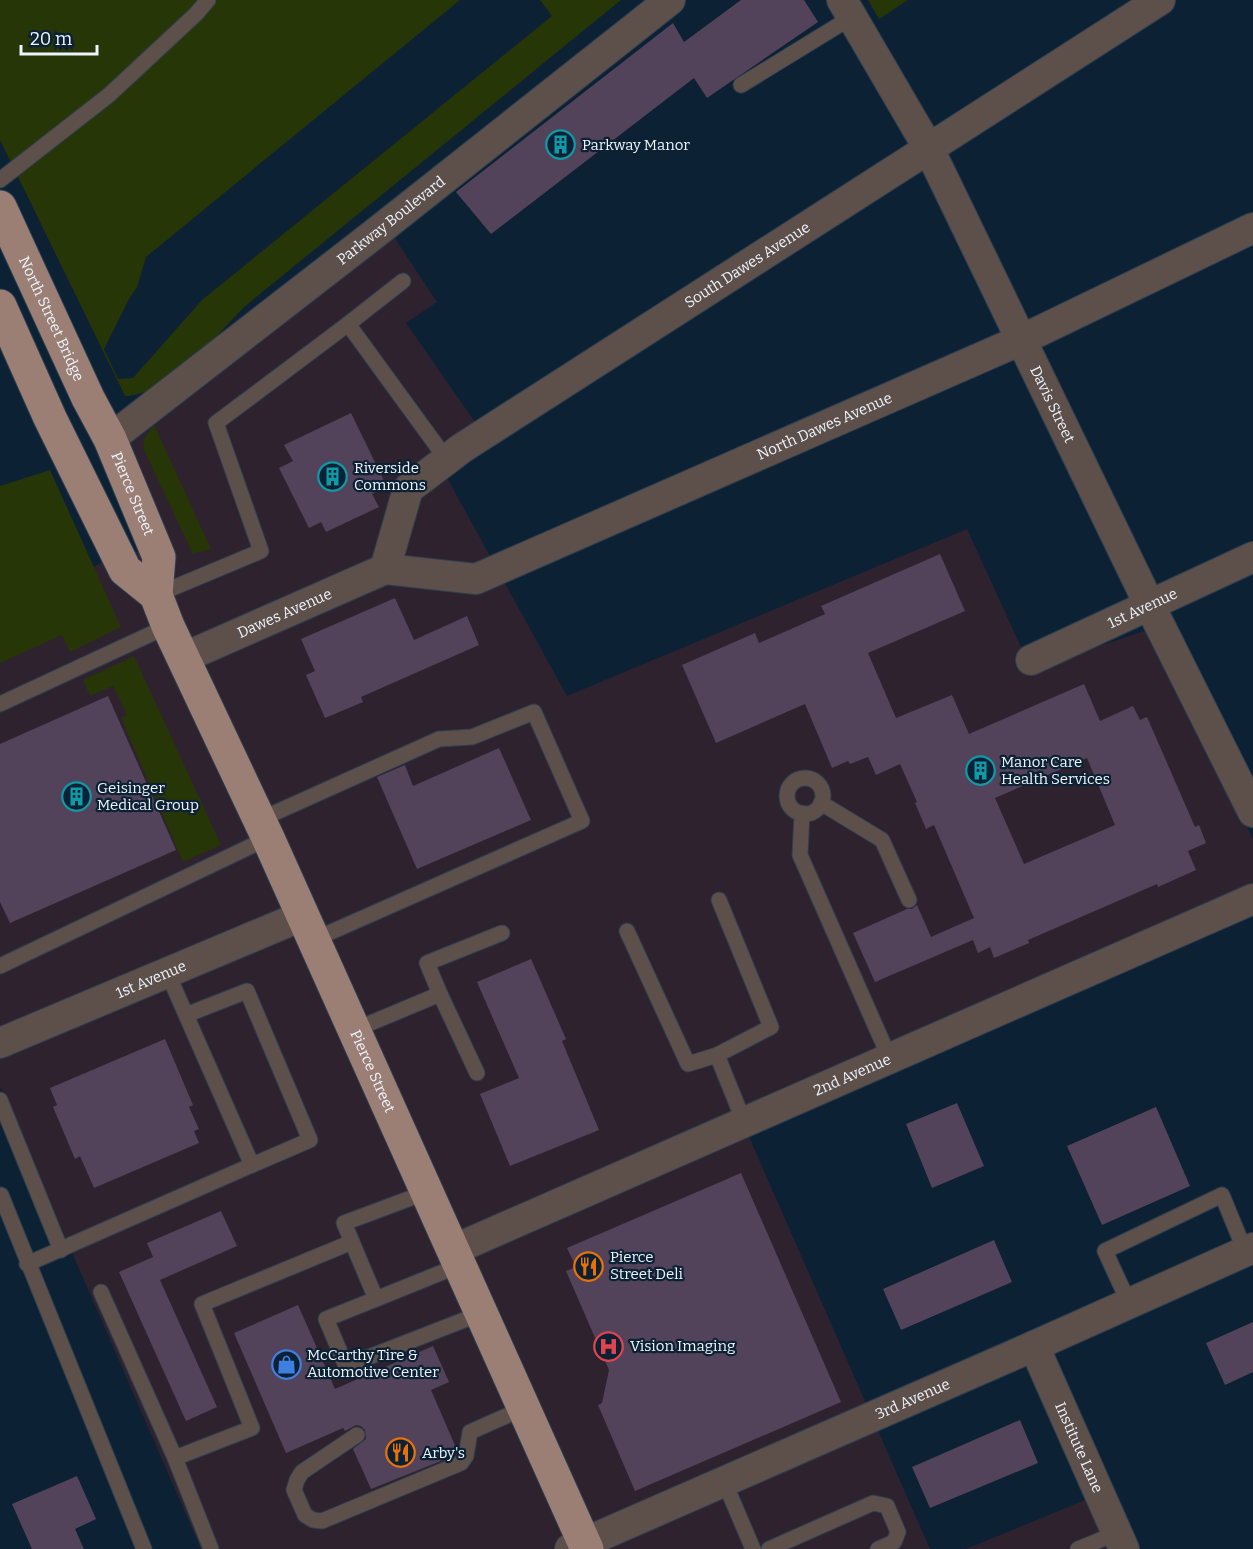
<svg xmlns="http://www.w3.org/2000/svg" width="1253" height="1549" font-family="Bitter,serif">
  <rect width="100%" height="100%" fill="#0d2134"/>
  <!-- commercial -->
  <g fill="#2e222f">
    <polygon points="394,237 437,302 406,323 475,422 435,456 567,696 967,529 1031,669 1153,628 1253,839 1253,890 739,1114 930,1549 201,1549 0,1087 0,618 14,605 99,564 170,541 125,448"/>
    <polygon points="1095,1496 1117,1549 966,1549"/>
  </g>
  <!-- green -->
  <g fill="#273607">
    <path d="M 0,0 L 460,0 L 146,257 L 137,287 L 129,299 L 104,349 L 118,379 L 133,378 L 202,300 L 552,16 L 540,0 L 621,0 L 244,307 C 215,337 169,395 125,396 L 0,140 Z"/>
    <polygon points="868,0 908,0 879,19"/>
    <path d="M 154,425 L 211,549 L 193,554 L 144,450 C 141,439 148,433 154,425 Z"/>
    <polygon points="50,470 121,627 70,652 62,635 0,663 0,486"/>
    <polygon points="134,656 221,845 183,862 121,718 127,715 113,686 90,696 83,680"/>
  </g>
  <!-- building -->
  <g fill="#52435b" fill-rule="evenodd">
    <polygon points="741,0 804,0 818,22 707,98 694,78 491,234 456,192 673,23 684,42"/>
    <polygon points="351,413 387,487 372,494 379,507 326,532 321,522 309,528 279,468 293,461 284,445"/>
    <path d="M 940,554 L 965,611 L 868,653 L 896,718 L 952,695 L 969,734 L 1084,684 L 1100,721 L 1133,706 L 1140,720 L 1147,717 L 1195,827 L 1199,825 L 1206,843 L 1188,851 L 1196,870 L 1158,887 L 1157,884 L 1028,940 L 1029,943 L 994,958 L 990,947 L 978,953 L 973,940 L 875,982 L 853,933 L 907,909 L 912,909 L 917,905 L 931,937 L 974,918 L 934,825 L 926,829 L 915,803 L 917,802 L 900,764 L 876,775 L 868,757 L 850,764 L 848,761 L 832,768 L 805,704 L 716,743 L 682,665 L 755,633 L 759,643 L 825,614 L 821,606 ZM 1087,758 L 1115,825 L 1024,864 L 995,798 Z"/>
    <polygon points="395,598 414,640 467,616 479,645 361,697 363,702 325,718 306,675 315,671 301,639"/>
    <polygon points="108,696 176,850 10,923 0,902 0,744"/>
    <polygon points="499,748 531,820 417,869 377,777 405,765 413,786"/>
    <polygon points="531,959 566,1039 562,1041 599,1130 510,1166 480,1094 519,1078 477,982"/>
    <polygon points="165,1039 193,1105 189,1107 199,1129 194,1131 199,1143 94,1188 80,1156 75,1159 53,1107 57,1105 50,1088"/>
    <polygon points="957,1103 984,1166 932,1188 906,1124"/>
    <polygon points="1156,1107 1190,1186 1102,1225 1067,1146"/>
    <polygon points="741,1173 841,1402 635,1491 598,1405 602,1403 609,1370 566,1271 576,1267 567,1248"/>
    <polygon points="221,1211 237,1246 160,1280 217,1407 186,1421 119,1272 153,1257 147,1243"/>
    <polygon points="994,1240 1012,1282 901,1330 883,1289"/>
    <polygon points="298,1305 335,1389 433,1346 449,1382 431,1390 457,1450 444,1455 446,1459 371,1489 353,1449 366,1439 365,1430 361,1426 356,1425 345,1431 343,1428 286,1453 234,1333"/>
    <polygon points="1253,1322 1253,1372 1225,1385 1206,1343"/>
    <polygon points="1020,1420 1038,1463 930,1508 912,1467"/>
    <polygon points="77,1476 96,1519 75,1529 84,1549 32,1549 12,1504"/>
  </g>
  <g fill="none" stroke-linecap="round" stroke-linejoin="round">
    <defs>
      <g id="lane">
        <polyline points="741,85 852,17"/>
        <polyline points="0,180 109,95 196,14 208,0"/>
        <polyline points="348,324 403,281"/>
        <polyline points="156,595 261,551 216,423 348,324 447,460"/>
        <polyline points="0,704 168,626"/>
        <circle cx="805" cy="796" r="18"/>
        <polyline points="821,803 882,840 909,900"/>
        <polyline points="802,813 800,855 890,1059"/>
        <polyline points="259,820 439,739 472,737 534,712 582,821 313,940"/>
        <polyline points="627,931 688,1064 717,1055 744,1122"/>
        <polyline points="0,966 268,838"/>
        <polyline points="168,974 252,1165 310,1140 247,991 186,1015"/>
        <polyline points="440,994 427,963 502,933"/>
        <polyline points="354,1030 440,994 477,1073"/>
        <polyline points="717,1055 771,1027 719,900"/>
        <polyline points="0,1100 61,1250"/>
        <polyline points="1,1195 144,1549"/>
        <polyline points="352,1242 344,1223 427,1192"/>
        <polyline points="27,1264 252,1165"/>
        <polyline points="101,1292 175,1458 211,1549"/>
        <polyline points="376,1299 326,1319 346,1366 482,1313"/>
        <polyline points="1129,1303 1105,1251 1222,1195 1245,1251"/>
        <polyline points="357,1435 302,1472 297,1480 294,1490 305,1515 313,1520 322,1521 461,1463 466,1456 470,1432 524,1408"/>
        <polyline points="175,1458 252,1428 202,1304 352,1242 376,1299 460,1265"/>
        <polyline points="724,1481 753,1549"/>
        <polyline points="769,1549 873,1503 887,1506 898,1532 894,1542 878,1549"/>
        <polyline points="1078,1549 1117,1533"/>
      </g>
      <g id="street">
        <path id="s1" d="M 842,0 L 929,149 L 1150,606 L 1253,812"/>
        <path id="s2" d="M 110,439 L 373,235 L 670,0"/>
        <path id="s3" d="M 385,569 L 408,489 L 462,448 L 1160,0"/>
        <path id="s4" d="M 385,569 L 476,579 L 1021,340 L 1253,228"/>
        <path id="s5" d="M 183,658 L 385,569"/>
        <path id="s6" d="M 1031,660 L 1253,557"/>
        <path id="s7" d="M 0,1043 L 302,916"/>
        <path id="s8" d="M 453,1250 L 1253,899"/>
        <path id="s9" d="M 1034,1346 L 1124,1549"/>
        <path id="s10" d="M 570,1549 L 1034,1346 L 1253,1248"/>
      </g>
      <g id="primary">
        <path id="s11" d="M 0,207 L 88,398 L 110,439 L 159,557 L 156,595 L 168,626 L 268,838 L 587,1549"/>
        <polyline points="0,306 50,418 125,570 156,595"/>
      </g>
    </defs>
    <!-- lane casing -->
    <use href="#lane" stroke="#2c3f50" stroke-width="17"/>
    <!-- street casing -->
    <use href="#street" stroke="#2c3f50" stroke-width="32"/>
    <!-- primary casing -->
    <use href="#primary" stroke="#2c3f50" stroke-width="35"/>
    <!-- lane -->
    <use href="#lane" stroke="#5d4f4a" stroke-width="15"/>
    <!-- street -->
    <use href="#street" stroke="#5d4f4a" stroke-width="30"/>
    <!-- primary -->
    <use href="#primary" stroke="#9b7f75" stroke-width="33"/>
  </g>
  <!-- icons -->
  <defs>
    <symbol id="building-ring" viewBox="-11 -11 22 22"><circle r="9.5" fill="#0d2134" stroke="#0f9aa8" stroke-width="1.5"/><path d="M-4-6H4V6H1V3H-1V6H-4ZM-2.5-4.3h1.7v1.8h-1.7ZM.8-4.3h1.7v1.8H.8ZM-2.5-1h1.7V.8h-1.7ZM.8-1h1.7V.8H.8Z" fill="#0f9aa8"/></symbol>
    <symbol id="restaurant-ring" viewBox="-11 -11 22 22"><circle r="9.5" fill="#0d2134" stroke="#e8710a" stroke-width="1.5"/><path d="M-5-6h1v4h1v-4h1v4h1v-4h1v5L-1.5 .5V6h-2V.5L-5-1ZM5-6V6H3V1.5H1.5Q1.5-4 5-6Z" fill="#e8710a"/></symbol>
    <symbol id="hospital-ring" viewBox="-11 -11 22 22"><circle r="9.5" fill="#0d2134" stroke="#e0444e" stroke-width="1.5"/><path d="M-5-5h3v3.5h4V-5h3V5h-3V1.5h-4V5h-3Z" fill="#e0444e"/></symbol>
    <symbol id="shop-ring" viewBox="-11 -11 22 22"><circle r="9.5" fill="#0d2134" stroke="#3f7fe0" stroke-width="1.5"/><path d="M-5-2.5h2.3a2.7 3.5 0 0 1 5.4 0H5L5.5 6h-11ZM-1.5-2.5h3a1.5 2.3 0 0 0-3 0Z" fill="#3f7fe0"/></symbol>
  </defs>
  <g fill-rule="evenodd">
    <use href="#building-ring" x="544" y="128" width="33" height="33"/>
    <use href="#building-ring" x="316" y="460" width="33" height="33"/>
    <use href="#building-ring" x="964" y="754" width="33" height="33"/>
    <use href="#building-ring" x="60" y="780" width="33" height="33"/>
    <use href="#restaurant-ring" x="572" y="1250" width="33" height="33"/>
    <use href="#hospital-ring" x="592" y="1330" width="33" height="33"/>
    <use href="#shop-ring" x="270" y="1348" width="33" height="33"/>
    <use href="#restaurant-ring" x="384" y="1436" width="33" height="33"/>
  </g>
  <g text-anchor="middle" stroke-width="4.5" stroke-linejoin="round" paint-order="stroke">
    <!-- poi labels -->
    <g font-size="15" fill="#edf4fc" stroke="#0d2134" text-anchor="start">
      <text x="582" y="150">Parkway Manor</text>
      <text x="354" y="473">Riverside<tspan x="354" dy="17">Commons</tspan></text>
      <text x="1001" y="767">Manor Care<tspan x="1001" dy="17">Health Services</tspan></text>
      <text x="97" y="793">Geisinger<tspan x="97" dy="17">Medical Group</tspan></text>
      <text x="610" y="1262">Pierce<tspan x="610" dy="17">Street Deli</tspan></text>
      <text x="630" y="1351">Vision Imaging</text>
      <text x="307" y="1360">McCarthy Tire &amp;<tspan x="307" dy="17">Automotive Center</tspan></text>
      <text x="422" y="1458">Arby's</text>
    </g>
    <!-- street labels -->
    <g font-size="15" fill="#edf4fc" stroke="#0d2134">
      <text dy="5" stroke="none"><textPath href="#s2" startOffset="356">Parkway Boulevard</textPath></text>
      <text dy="5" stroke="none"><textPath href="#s3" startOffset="490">South Dawes Avenue</textPath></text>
      <text dy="5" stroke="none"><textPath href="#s11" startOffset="123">North Street Bridge</textPath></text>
      <text dy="5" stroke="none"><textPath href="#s1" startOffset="456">Davis Street</textPath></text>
      <text dy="5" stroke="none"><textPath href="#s4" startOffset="472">North Dawes Avenue</textPath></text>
      <text dy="5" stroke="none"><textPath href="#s11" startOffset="316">Pierce Street</textPath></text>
      <text dy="5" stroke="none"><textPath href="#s6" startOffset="123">1st Avenue</textPath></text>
      <text dy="5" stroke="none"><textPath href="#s5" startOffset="111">Dawes Avenue</textPath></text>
      <text dy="5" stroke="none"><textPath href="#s7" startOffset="164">1st Avenue</textPath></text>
      <text dy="5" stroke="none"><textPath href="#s11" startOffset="946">Pierce Street</textPath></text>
      <text dy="5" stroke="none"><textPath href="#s8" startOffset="436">2nd Avenue</textPath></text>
      <text dy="5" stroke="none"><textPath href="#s10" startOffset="374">3rd Avenue</textPath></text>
      <text dy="5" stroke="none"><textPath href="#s9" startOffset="111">Institute Lane</textPath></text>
    </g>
  </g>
  <!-- scale -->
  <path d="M21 45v9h76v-9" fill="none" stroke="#edf4fc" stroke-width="3"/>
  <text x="30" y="45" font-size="18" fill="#edf4fc" stroke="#0d2134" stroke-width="4.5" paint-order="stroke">20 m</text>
</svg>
